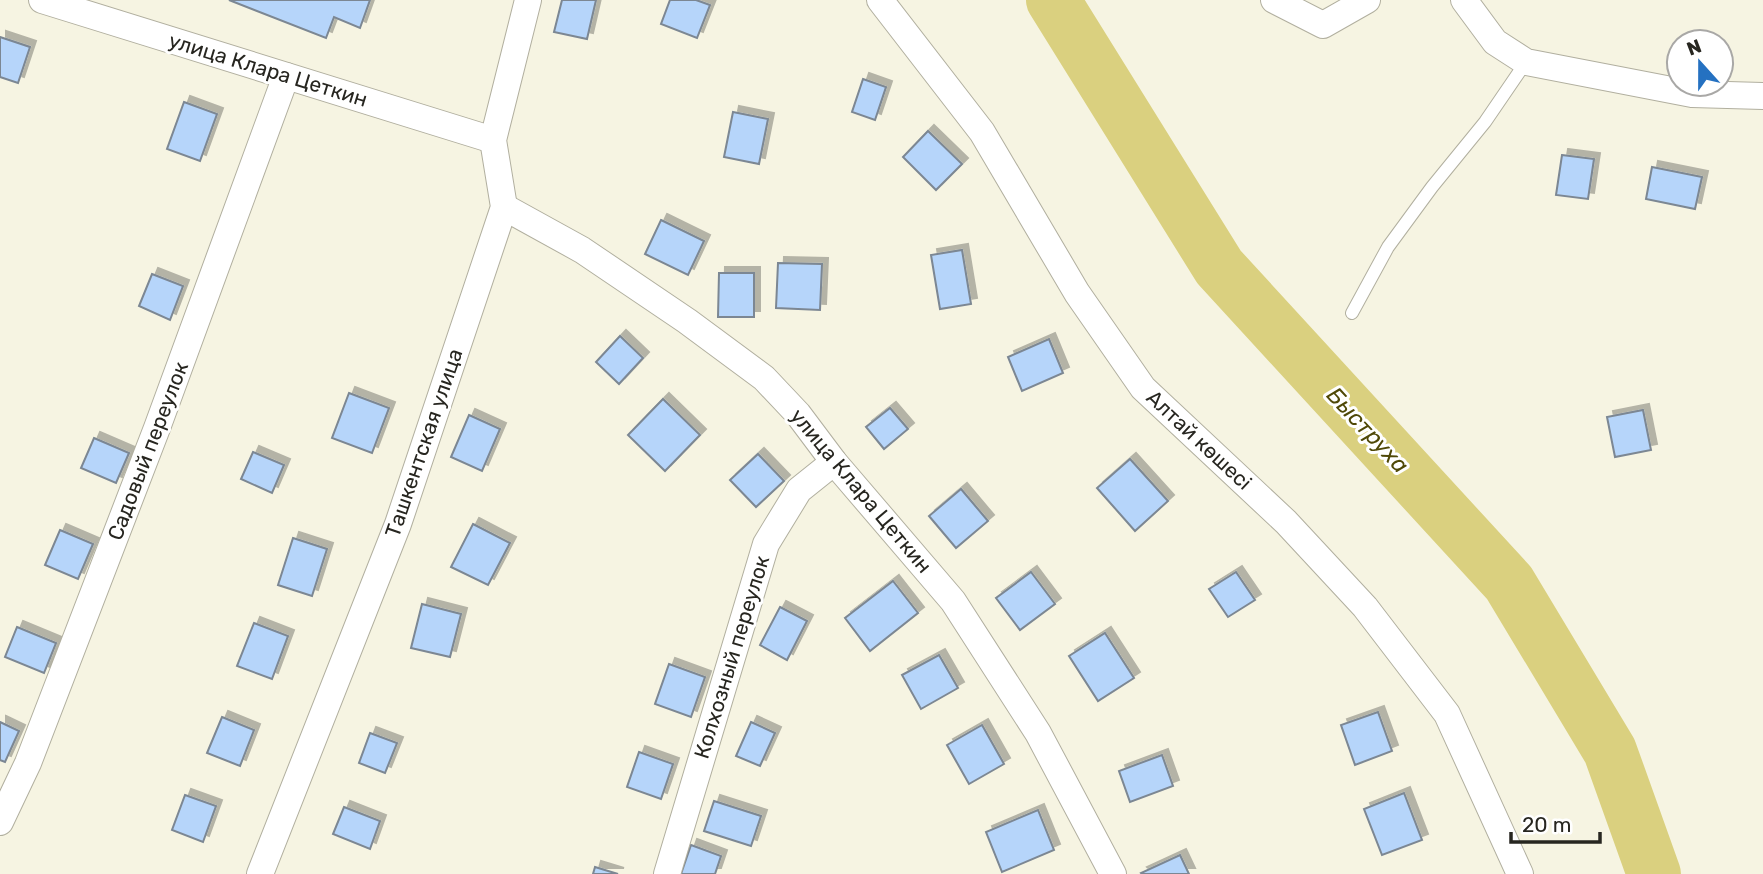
<svg xmlns="http://www.w3.org/2000/svg" width="1763" height="874" font-family="Rubik,sans-serif">
  <defs>
    <filter id="shadow"><feDropShadow dx="6" dy="-6" stdDeviation="0" flood-color="#0004"/></filter>
  </defs>
  <rect width="100%" height="100%" fill="#f6f4e2"/>
  <g fill="none" stroke-linecap="round" stroke-linejoin="round">
    <!-- river -->
    <polyline stroke="#dad07f" stroke-width="54" points="1053,0 1219,267 1509,583 1610,751 1654,874"/>
  </g>
  <!-- building -->
  <g fill="#b6d5fa" stroke="#7c8793" stroke-width="2" filter="url(#shadow)">
    <polygon points="229,0 370,0 360,28 334,17 326,38"/>
    <polygon points="562,0 596,0 587,39 554,32"/>
    <polygon points="670,0 696,0 710,5 697,38 661,24"/>
    <polygon points="0,37 30,47 18,83 0,77"/>
    <polygon points="863,79 886,87 875,120 852,112"/>
    <polygon points="184,102 217,114 200,161 167,149"/>
    <polygon points="733,112 768,119 759,164 724,157"/>
    <polygon points="928,131 962,164 936,190 903,157"/>
    <polygon points="1562,155 1594,159 1588,199 1556,195"/>
    <polygon points="1652,167 1702,177 1695,209 1646,199"/>
    <polygon points="661,220 704,241 688,275 645,254"/>
    <polygon points="962,250 971,304 940,309 931,255"/>
    <polygon points="778,263 822,264 820,310 776,308"/>
    <polygon points="719,273 754,273 754,317 718,317"/>
    <polygon points="152,274 183,286 170,320 139,306"/>
    <polygon points="620,336 643,358 619,384 596,362"/>
    <polygon points="1049,339 1063,373 1022,391 1008,357"/>
    <polygon points="349,393 389,408 372,453 332,438"/>
    <polygon points="663,399 700,435 665,471 628,435"/>
    <polygon points="890,408 908,429 884,449 866,427"/>
    <polygon points="1643,410 1651,450 1615,457 1607,417"/>
    <polygon points="469,415 500,429 482,471 451,457"/>
    <polygon points="94,438 129,453 116,483 81,468"/>
    <polygon points="253,452 284,465 272,493 241,479"/>
    <polygon points="758,454 784,481 756,507 730,480"/>
    <polygon points="1130,459 1168,501 1135,531 1097,488"/>
    <polygon points="961,489 988,521 956,548 929,516"/>
    <polygon points="473,524 510,543 488,585 451,567"/>
    <polygon points="60,530 93,544 78,579 45,565"/>
    <polygon points="293,538 327,549 312,596 278,585"/>
    <polygon points="1031,572 1055,604 1020,630 996,598"/>
    <polygon points="1236,572 1255,600 1228,617 1209,589"/>
    <polygon points="893,581 918,613 870,651 845,618"/>
    <polygon points="422,604 461,614 450,657 411,648"/>
    <polygon points="780,607 807,621 787,660 760,645"/>
    <polygon points="254,623 288,636 272,679 237,666"/>
    <polygon points="17,627 56,643 44,673 5,657"/>
    <polygon points="1105,633 1134,678 1098,701 1069,656"/>
    <polygon points="939,655 958,688 921,709 902,675"/>
    <polygon points="669,664 705,677 691,717 655,704"/>
    <polygon points="1378,712 1392,751 1355,765 1341,725"/>
    <polygon points="222,717 254,730 240,766 207,753"/>
    <polygon points="0,722 19,731 5,762 0,760"/>
    <polygon points="751,722 775,733 760,766 736,756"/>
    <polygon points="982,725 1004,764 969,784 947,745"/>
    <polygon points="370,733 397,743 385,773 359,763"/>
    <polygon points="639,752 673,764 661,799 627,787"/>
    <polygon points="1162,755 1173,786 1130,802 1119,771"/>
    <polygon points="1404,793 1422,840 1382,855 1364,809"/>
    <polygon points="185,795 216,806 203,842 172,830"/>
    <polygon points="714,801 761,816 751,846 704,831"/>
    <polygon points="344,807 380,821 370,849 333,834"/>
    <polygon points="1038,810 1054,850 1002,872 986,832"/>
    <polygon points="691,845 721,856 715,874 681,874"/>
    <polygon points="1180,855 1189,874 1142,874 1141,873"/>
    <polygon points="595,867 618,874 593,874"/>
  </g>
  <g fill="none" stroke-linecap="round" stroke-linejoin="round">
    <defs>
      <polyline id="lane" points="1352,313 1388,247 1432,187 1485,122 1526,62"/>
      <g id="street">
        <polyline points="42,0 493,140"/>
        <polyline points="880,0 982,132 1077,293 1143,388 1286,522 1365,607 1447,714 1520,874"/>
        <polyline points="1274,0 1323,25 1367,0"/>
        <polyline points="1464,0 1495,42 1526,62 1692,94 1763,96"/>
        <polyline points="504,207 582,250 687,321 764,378 798,414 834,462 953,601 1038,733 1113,874"/>
        <polyline points="0,822 28,763 157,428 286,76"/>
        <polyline points="260,874 398,524 504,207 493,140 528,0"/>
        <polyline points="667,874 766,544 799,490 834,462"/>
      </g>
    </defs>
    <!-- lane casing -->
    <use href="#lane" stroke="#b1af9f" stroke-width="14"/>
    <!-- street casing -->
    <use href="#street" stroke="#b1af9f" stroke-width="28"/>
    <!-- lane -->
    <use href="#lane" stroke="#fff" stroke-width="12"/>
    <!-- street -->
    <use href="#street" stroke="#fff" stroke-width="26"/>
  </g>
  <g text-anchor="middle" stroke-width="6" stroke-linejoin="round" paint-order="stroke">
    <!-- street labels -->
    <g font-size="21" fill="#272620" stroke="#fff">
      <text transform="translate(268 70) rotate(17)" y="7">улица Клара Цеткин</text>
      <text transform="translate(1199 440) rotate(43)" y="7">Алтай көшесі</text>
      <text transform="translate(424 443) rotate(-71)" y="7">Ташкентская улица</text>
      <text transform="translate(148 451) rotate(-69)" y="7">Садовый переулок</text>
      <text transform="translate(861 491) rotate(50)" y="7">улица Клара Цеткин</text>
      <text transform="translate(732 657) rotate(-73)" y="7">Колхозный переулок</text>
    </g>
    <!-- water labels -->
    <g font-size="23" font-style="italic" fill="#4f4806" stroke="#fff">
      <text transform="translate(1368 430) rotate(47)" y="8">Быструха</text>
    </g>
  </g>
  <!-- north arrow -->
  <g transform="translate(1700 63) rotate(339)"><circle r="33" fill="#ffffff" stroke="#a9a8a6" stroke-width="2"/>
  <path d="M0-5L12 26L0 18L-12 26Z" fill="#2571c1"/>
  <text y="-10" font-size="19" font-weight="bold" text-anchor="middle" fill="#272620">N</text>
  </g>
  <!-- scale -->
  <path d="M1511 832v10h89v-10" fill="none" stroke="#272620" stroke-width="3.5"/>
  <text x="1522" y="832" font-size="21" fill="#272620" stroke="#ffffff" stroke-width="5" paint-order="stroke">20 m</text>
</svg>
